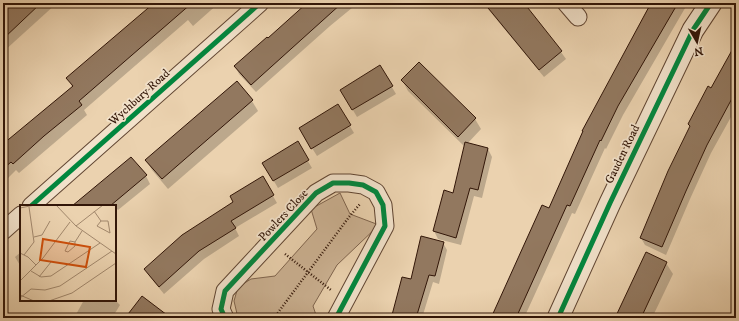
<svg xmlns="http://www.w3.org/2000/svg" width="739" height="321" font-family="'IM FELL DW Pica',serif">
  <rect width="100%" height="100%" fill="#ebd2af"/>
  <filter id="stains"><feTurbulence type="fractalNoise" baseFrequency=".005" numOctaves="4"/><feColorMatrix values="0 0 0 0 .2 0 0 0 0 .09 0 0 0 0 .02 0 0 0 .5 -.17"/></filter>
  <radialGradient id="worn" r=".72"><stop offset=".6" stop-color="#630" stop-opacity="0"/><stop offset="1" stop-color="#630" stop-opacity=".3"/></radialGradient>
  <!-- green -->
  <polygon fill="#ccb293" stroke="#7f644e" points="340,193 350,214 379,225 337,265 313,306 317,318 238,318 234,301 238,287 251,279 275,276 317,229 311,209"/>
  <!-- shadow -->
  <g fill="#0003">
    <polygon points="9,3 57,3 3,52 3,9"/>
    <polygon points="156,3 219,3 193,26 188,20 84,110 87,115 19,173 16,170 3,183 3,146 72,87 68,78"/>
    <polygon points="309,3 358,3 330,26 256,92 239,74 235,66 268,40"/>
    <polygon points="483,3 523,3 561,52 566,59 544,77"/>
    <polygon points="651,3 688,3 623,115 606,149 605,148 575,214 572,213 524,318 492,318 549,210"/>
    <polygon points="736,45 736,108 711,153 690,199 666,255 645,245 641,238 691,127 689,124 711,89"/>
    <polygon points="419,63 475,119 481,129 467,144 488,149 492,157 482,198 474,196 461,245 438,239 434,231 454,194 465,147 408,91 402,80"/>
    <polygon points="380,67 396,94 357,117 341,90"/>
    <polygon points="236,83 252,101 258,111 168,189 152,170 146,160"/>
    <polygon points="338,106 354,133 317,156 300,129"/>
    <polygon points="297,143 312,168 278,188 263,163"/>
    <polygon points="146,176 150,184 118,210 117,209 115,211 115,206 75,206"/>
    <polygon points="262,177 277,203 235,228 239,236 204,259 164,294 150,277 145,269 234,202"/>
    <polygon points="443,243 447,250 439,284 433,282 422,318 395,318 393,315 412,280"/>
    <polygon points="21,252 21,267 15,257"/>
    <polygon points="666,263 673,274 652,318 616,318"/>
    <polygon points="84,300 115,300 120,305 112,318 74,318"/>
  </g>
  <!-- building -->
  <g fill="#92785f" stroke="#321608">
    <polygon points="3,3 41,3 3,39"/>
    <polygon points="154,3 192,3 79,101 82,105 44,136 13,164 11,162 3,169 3,144 73,86 66,78"/>
    <polygon points="307,3 342,3 251,85 234,66 267,37 268,38"/>
    <polygon points="484,3 524,3 562,51 539,70"/>
    <polygon points="651,3 678,3 618,106 601,141 600,140 570,206 567,205 516,318 491,318 542,205 549,208 583,131 582,131"/>
    <polygon points="736,43 736,91 707,145 686,191 662,247 640,238 668,171 690,126 688,124 708,86 711,88"/>
    <polygon points="419,62 476,118 458,137 401,80"/>
    <polygon points="380,65 393,86 352,110 340,90"/>
    <polygon points="237,81 253,100 162,179 145,160"/>
    <polygon points="338,104 351,125 311,149 299,128"/>
    <polygon points="298,141 309,160 273,181 262,163"/>
    <polygon points="465,142 488,148 478,190 470,188 456,238 433,231 444,190 453,193"/>
    <polygon points="131,157 147,175 110,206 72,206"/>
    <polygon points="263,176 274,195 231,221 236,228 199,251 159,287 144,269 182,235 233,202 230,196"/>
    <polygon points="421,236 444,242 435,276 429,275 416,318 403,318 392,315 402,277 411,279"/>
    <polygon points="646,252 667,262 641,318 615,318"/>
    <polygon points="142,296 171,318 125,318"/>
  </g>
  <g fill="none" stroke-linecap="round" stroke-linejoin="round">
    <defs>
      <g id="minor">
        <polyline points="566,3 578,17"/>
        <polyline points="31,206 260,3"/>
        <polyline points="3,231 21,215"/>
        <polyline points="225,318 221,309 225,291 316,193 333,183 349,183 363,185 376,192 383,205 385,226 336,318"/>
      </g>
      <polyline id="tertiary" points="558,318 610,203 693,30 711,3"/>
    </defs>
    <!-- minor casing -->
    <use href="#minor" stroke="#604532" stroke-width="19"/>
    <!-- tertiary casing -->
    <use href="#tertiary" stroke="#604532" stroke-width="23"/>
    <!-- path -->
    <g stroke="#321608" stroke-width="2.5" stroke-dasharray="1 2" stroke-linecap="butt">
      <polyline points="285,254 331,290"/>
      <polyline points="274,318 349,217 360,204"/>
    </g>
    <!-- minor -->
    <use href="#minor" stroke="#f2e2cb" stroke-width="17"/>
    <!-- tertiary -->
    <use href="#tertiary" stroke="#f2e2cb" stroke-width="21"/>
    <defs>
      <g id="cycleway">
        <polyline points="31,206 260,3"/>
        <polyline points="225,318 221,309 225,291 316,193 333,183 349,183 363,185 376,192 383,205 385,226 336,318"/>
        <polyline points="558,318 610,203 693,30 711,3"/>
      </g>
    </defs>
    <!-- cycleway casing -->
    <use href="#cycleway" stroke="#f2e2cb" stroke-width="8"/>
    <!-- cycleway -->
    <use href="#cycleway" stroke="#00873e" stroke-width="5"/>
  </g>
  <g text-anchor="middle" stroke-width="3.5" stroke-linejoin="round" paint-order="stroke">
    <!-- street labels -->
    <g font-size="12" fill="#321608" stroke="#f2e2cb">
      <text transform="translate(139 97) rotate(-42)" y="4">Wychbury Road</text>
      <text transform="translate(622 154) rotate(-64)" y="4">Gauden Road</text>
      <text transform="translate(283 215) rotate(-47)" y="4">Powlers Close</text>
    </g>
  </g>
  <!-- overview -->
  <g transform="translate(20 205)">
    <rect width="96" height="96" fill="#ebd2af"/>
    <path fill="none" stroke="#a1876c" stroke-width="1" d="M 36,0 L 56,21 L 96,49M 0,3 L 15,0M 74,6 L 81,16 L 88,16 L 90,28 L 77,21 L 81,16M 56,21 L 83,0M 14,32 L 22,30 L 30,16M 55,37 L 50,36 L 45,46 L 48,47 L 55,41 L 55,37 L 62,26M 0,48 L 8,52 L 16,60M 4,50 L 14,37 L 9,2M 11,66 L 21,72 L 31,71 L 80,38M 19,72 L 31,57M 0,76 L 23,53 L 50,17M 0,90 L 14,96M 0,93 L 11,84 L 25,85 L 40,81 L 92,46M 29,96 L 52,88 L 96,58"/>
    <path fill="#cd4f0b" fill-opacity="0.15" stroke="#cd4f0b" stroke-width="2" d="M 23,34 L 70,42 L 66,62 L 20,55 Z"/>
    <rect width="96" height="96" fill="none" stroke="#321608" stroke-width="2"/>
  </g>
  <!-- margin -->
  <rect width="739" height="321" fill="none" stroke="#ebd2af" stroke-width="16"/>
  <rect x="4" y="4" width="731" height="313" fill="none" stroke="#321608" stroke-width="2"/>
  <rect x="8" y="8" width="723" height="305" fill="none" stroke="#321608"/>
  <!-- north arrow -->
  <g transform="translate(697 42) rotate(171)" stroke="#f2e2cb" stroke-width="3" paint-order="stroke">
  <path d="M0-3L7 15L0 10L-7 15Z" fill="#321608"/>
  <text y="-6" font-size="11" font-weight="bold" text-anchor="middle" fill="#321608">N</text>
  </g>
  <rect width="100%" height="100%" filter="url(#stains)"/>
  <rect width="100%" height="100%" fill="url(#worn)"/>
</svg>
